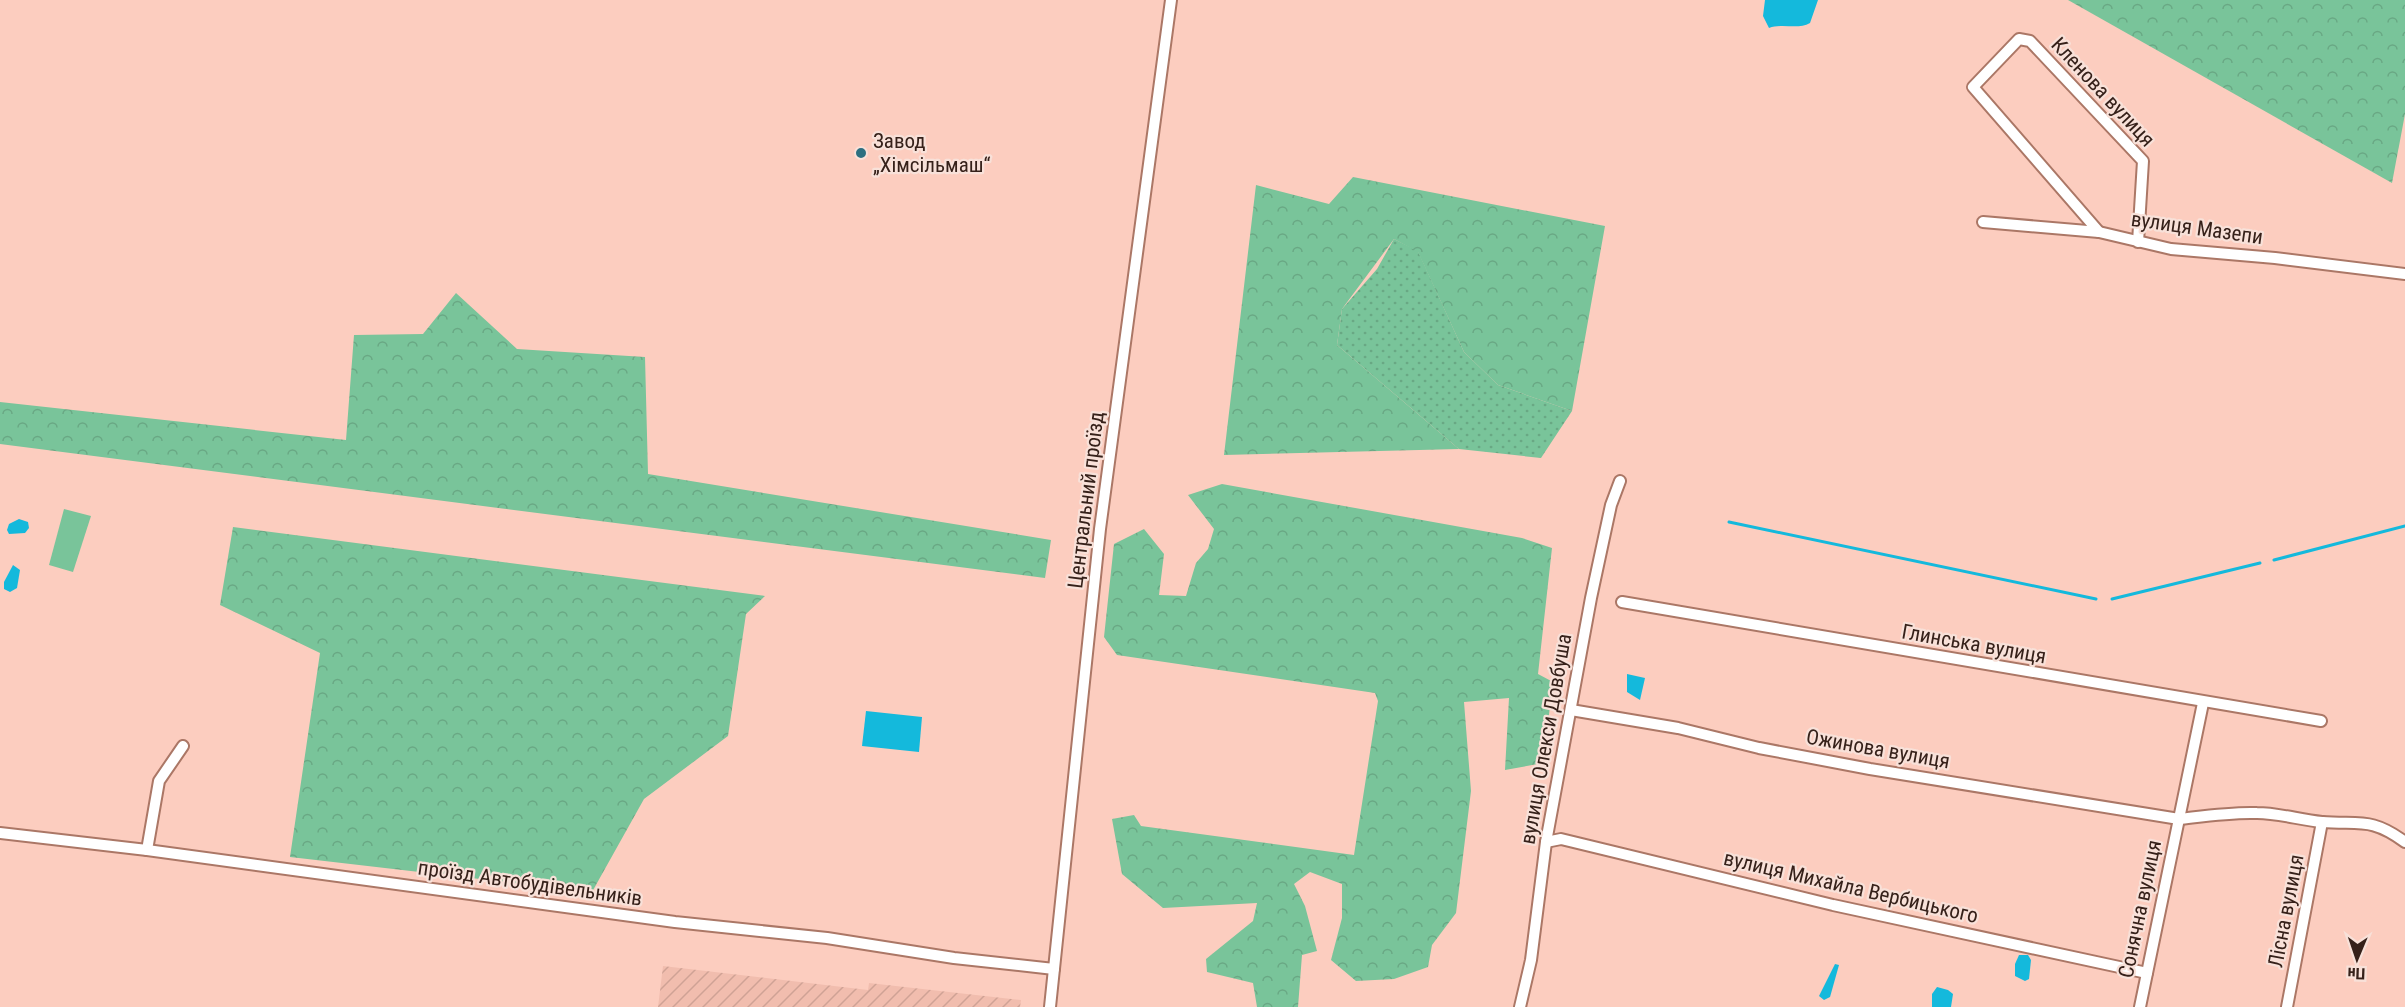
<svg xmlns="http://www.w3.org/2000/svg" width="2405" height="1007" font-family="'Roboto Condensed',sans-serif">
  <defs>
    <pattern id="industrial-furrows" width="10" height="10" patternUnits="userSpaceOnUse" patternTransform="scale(1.5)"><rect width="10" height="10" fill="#f1bdae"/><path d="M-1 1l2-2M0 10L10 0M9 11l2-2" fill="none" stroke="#cfa295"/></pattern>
    <pattern id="grass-dots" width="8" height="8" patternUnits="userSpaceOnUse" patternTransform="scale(1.5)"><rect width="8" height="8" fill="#79c49a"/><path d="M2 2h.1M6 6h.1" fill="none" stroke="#69a884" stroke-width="1.8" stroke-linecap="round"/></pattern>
    <pattern id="forest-crowns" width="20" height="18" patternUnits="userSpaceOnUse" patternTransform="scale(1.5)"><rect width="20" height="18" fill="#79c49a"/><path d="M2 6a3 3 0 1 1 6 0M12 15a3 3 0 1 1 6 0" fill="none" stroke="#69a884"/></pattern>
  </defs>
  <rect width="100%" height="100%" fill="#fccdbf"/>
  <!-- industrial -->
  <polygon fill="url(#industrial-furrows)" points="663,966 868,990 869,983 1021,1000 1020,1007 658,1007"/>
  <!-- grass -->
  <polygon fill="url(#grass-dots)" points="1394,239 1418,251 1464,352 1498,385 1572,411 1541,458 1459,449 1337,345 1342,309 1377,269"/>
  <!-- forest -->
  <g fill="url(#forest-crowns)">
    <polygon points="2068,0 2405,0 2405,114 2392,183"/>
    <polygon points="1353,177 1605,226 1572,411 1498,385 1464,352 1418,252 1394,239 1342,309 1337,345 1459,449 1224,455 1256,185 1329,204"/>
    <polygon points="456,293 517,349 645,357 648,474 1051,540 1045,578 0,444 0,402 346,440 354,335 423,334"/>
    <polygon points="1222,484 1522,538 1552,548 1538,674 1553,682 1543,763 1505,770 1509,698 1464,702 1471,791 1456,913 1432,945 1428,967 1394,979 1356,981 1331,960 1342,918 1342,884 1310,872 1294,884 1305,906 1317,951 1302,955 1298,1007 1257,1007 1253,983 1207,972 1206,959 1253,921 1257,903 1163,908 1122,874 1112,819 1134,815 1141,826 1354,855 1378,701 1375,693 1117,655 1104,637 1114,544 1144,529 1164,554 1159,595 1186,596 1196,563 1208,549 1214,529 1188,495"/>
    <polygon points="233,527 765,596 746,614 728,736 644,799 592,892 290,857 320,653 220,605"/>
  </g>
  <!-- garden -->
  <polygon fill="#79c49a" points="64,509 91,516 73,572 49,565"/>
  <!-- water -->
  <g fill="#14b9dc">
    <path d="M 1765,0 L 1818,0 L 1810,23 C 1798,30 1783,23 1769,28 L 1763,16 Z"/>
    <polygon points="19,519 28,522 29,528 25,533 9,534 7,530 9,524"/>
    <polygon points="13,565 20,570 17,588 10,592 4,589 4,582"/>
    <polygon points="1627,674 1645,678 1640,700 1627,692"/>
    <polygon points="866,711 922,717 919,752 862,746"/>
    <polygon points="2019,955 2028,955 2031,960 2029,979 2025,981 2015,976 2015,964"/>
    <polygon points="1835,964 1839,965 1830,997 1824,1000 1819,996"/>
    <polygon points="1937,987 1948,990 1953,994 1951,1007 1932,1007 1932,994"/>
  </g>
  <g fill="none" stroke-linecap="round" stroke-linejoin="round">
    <!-- stream -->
    <g stroke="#14b9dc" stroke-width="3">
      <polyline points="1729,522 2096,599"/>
      <polyline points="2274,560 2405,526"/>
      <polyline points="2112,599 2260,563"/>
    </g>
    <defs>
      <g id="street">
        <polyline points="1983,222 2099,232 2171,249 2275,258 2405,274"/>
        <polyline points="2099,232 1973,87 2019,39 2030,41 2143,161 2138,242"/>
        <polyline points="1622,602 2321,721"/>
        <path d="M 1571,710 L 1678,728 L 1759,748 L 1870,769 L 2179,819 C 2205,816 2231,812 2257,813 C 2279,813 2300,820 2322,822 C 2360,825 2371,817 2405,842"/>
        <polyline points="0,833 147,850 675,922 827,938 954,958 1054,969"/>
        <polyline points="1546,842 1561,839 1833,905 2147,973"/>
        <polyline points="147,850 159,781 183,746"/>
        <polyline points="1050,1007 1100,529 1171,0"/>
        <polyline points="1520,1007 1531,960 1546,842 1591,598 1611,505 1620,481"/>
        <polyline points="2140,1007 2203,703"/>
        <polyline points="2287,1007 2322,822"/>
      </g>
    </defs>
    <!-- street casing -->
    <use href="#street" stroke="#ab7766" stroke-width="14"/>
    <!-- street -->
    <use href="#street" stroke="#fff" stroke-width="10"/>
  </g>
  <!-- markers -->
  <circle fill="#2c6f80" stroke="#f8e1d9" stroke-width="2" cx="861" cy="153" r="6"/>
  <g text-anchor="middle" stroke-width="4.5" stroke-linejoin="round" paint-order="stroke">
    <!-- street labels -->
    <g font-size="21" fill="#36211a" stroke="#f8e1d9">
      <text transform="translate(2103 92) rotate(47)" y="7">Кленова вулиця</text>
      <text transform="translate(2197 228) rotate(8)" y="7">вулиця Мазепи</text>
      <text transform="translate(1086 500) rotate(-83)" y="7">Центральний проїзд</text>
      <text transform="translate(1974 644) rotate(10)" y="7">Глинська вулиця</text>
      <text transform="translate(1546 739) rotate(-80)" y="7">вулиця Олекси Довбуша</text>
      <text transform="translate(1878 749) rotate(10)" y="7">Ожинова вулиця</text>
      <text transform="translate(530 883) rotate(8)" y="7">проїзд Автобудівельників</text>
      <text transform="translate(1851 887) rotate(13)" y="7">вулиця Михайла Вербицького</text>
      <text transform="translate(2140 909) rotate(-78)" y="7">Сонячна вулиця</text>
      <text transform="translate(2286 911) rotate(-79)" y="7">Лісна вулиця</text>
    </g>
    <!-- poi labels -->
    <g font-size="21" fill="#36211a" stroke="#f8e1d9" text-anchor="start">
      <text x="873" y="148">Завод<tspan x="873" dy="24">„Хімсільмаш“</tspan></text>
    </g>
  </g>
  <!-- north arrow -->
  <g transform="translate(2357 959) rotate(182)" stroke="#f8e1d9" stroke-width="4.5" paint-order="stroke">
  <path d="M0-4.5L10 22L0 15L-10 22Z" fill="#36211a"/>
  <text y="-9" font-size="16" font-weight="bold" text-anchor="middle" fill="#36211a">Пн</text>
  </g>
</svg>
